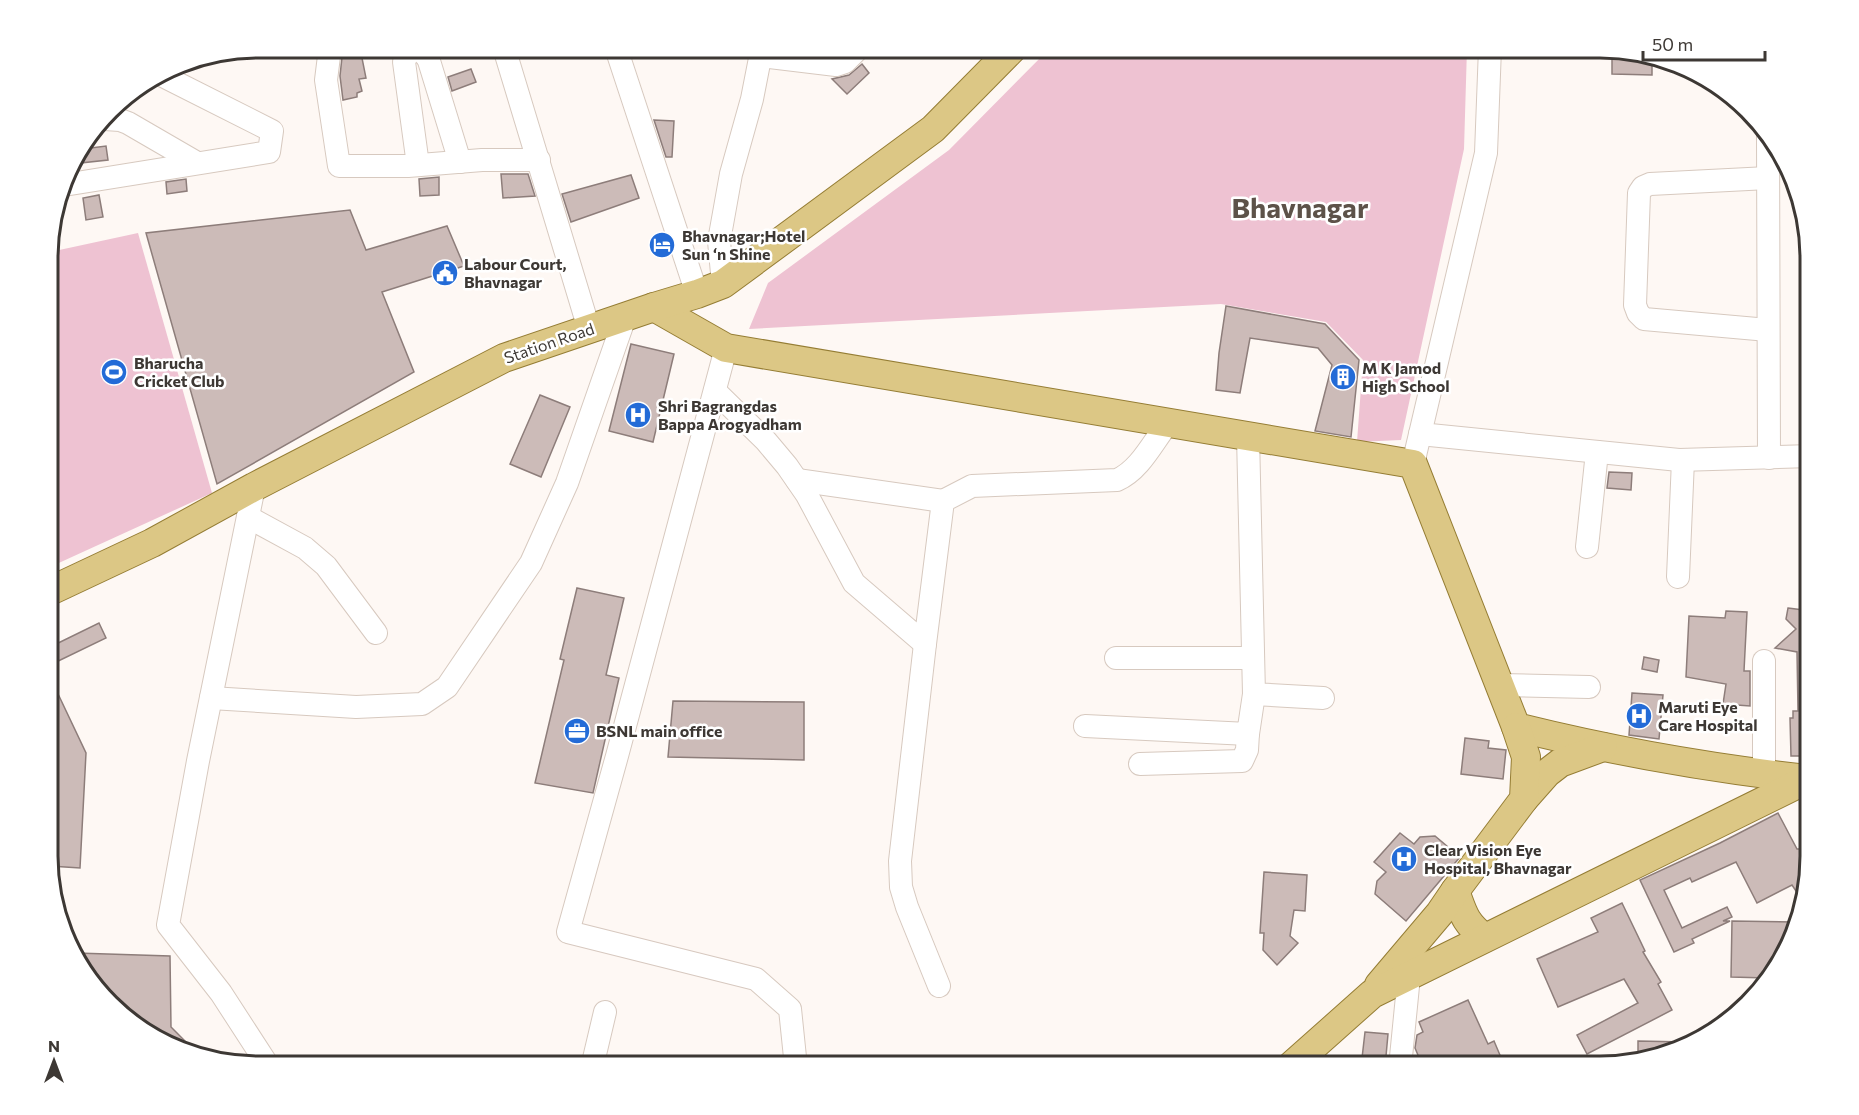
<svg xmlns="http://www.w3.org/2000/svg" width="1859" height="1115" font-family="Commissioner,sans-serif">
  <rect width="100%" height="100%" fill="#fef8f4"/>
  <!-- green -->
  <g fill="#eec2d2">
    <polygon points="1050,48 1467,48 1464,149 1401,440 1357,442 1363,360 1326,322 1221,304 749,329 768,283 949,150"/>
    <polygon points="138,233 212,493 50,567 50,252"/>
  </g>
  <!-- building -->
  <g fill="#ccbbb8" stroke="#8d7d7a" stroke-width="1.5">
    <polygon points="343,48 360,48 366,78 359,79 362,91 357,93 357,97 343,100 340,76"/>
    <polygon points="1612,54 1625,54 1652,62 1652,75 1612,74"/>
    <polygon points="862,64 869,73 847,94 832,79 849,75"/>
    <polygon points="471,69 476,82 452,91 448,77"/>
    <polygon points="654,120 674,121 672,157 666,157"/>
    <polygon points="106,146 108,160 71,164 83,149"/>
    <polygon points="501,174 528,174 535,196 503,198"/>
    <polygon points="631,175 639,198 571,222 562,194"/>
    <polygon points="439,177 439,195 420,196 419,179"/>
    <polygon points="186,179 187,191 167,194 166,182"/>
    <polygon points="99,195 103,217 86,220 83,198"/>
    <polygon points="350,210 366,250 447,226 464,266 382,292 414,372 217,484 146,233"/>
    <polygon points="1226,306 1325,324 1359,360 1351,437 1315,431 1332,365 1318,348 1250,338 1240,393 1216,390 1219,353"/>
    <polygon points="631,344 674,354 653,442 609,431"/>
    <polygon points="540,395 570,407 541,477 510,464"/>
    <polygon points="1609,472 1632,473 1631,490 1607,488"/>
    <polygon points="577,588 624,598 606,675 619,678 593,793 535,783 564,660 560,659"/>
    <polygon points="1788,608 1811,611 1811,756 1791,756 1790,718 1793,718 1793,711 1798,711 1797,652 1775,648 1796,629 1786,619"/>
    <polygon points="1726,611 1747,612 1744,671 1750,671 1750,706 1723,704 1726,684 1686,677 1689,616 1725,618"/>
    <polygon points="99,623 106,638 50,665 50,647"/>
    <polygon points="1644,657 1659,660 1657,672 1642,669"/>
    <polygon points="50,677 86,753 80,868 50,866"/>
    <polygon points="1632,693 1663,695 1659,739 1629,735"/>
    <polygon points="673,701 804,702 804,760 668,757"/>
    <polygon points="1465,738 1489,741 1488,748 1506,750 1503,779 1461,774"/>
    <polygon points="1778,813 1797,849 1811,849 1811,870 1806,886 1796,891 1792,885 1757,903 1736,862 1692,882 1690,878 1664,890 1682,928 1727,907 1732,917 1723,921 1730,921 1692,939 1694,943 1674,952 1640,880 1720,843"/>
    <polygon points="1400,833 1414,844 1420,837 1435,836 1460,857 1406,921 1375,894 1377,881 1386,872 1374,862"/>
    <polygon points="1264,872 1307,875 1305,911 1294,910 1290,936 1298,943 1277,965 1263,950 1264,933 1260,933"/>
    <polygon points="1622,903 1645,951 1643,952 1661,982 1658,984 1672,1010 1587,1054 1577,1035 1638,1003 1624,979 1558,1007 1537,959 1598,932 1591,918"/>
    <polygon points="1732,921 1795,922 1783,962 1767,978 1731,977"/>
    <polygon points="76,953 170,956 171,1027 193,1049 153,1039 83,973"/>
    <polygon points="1468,1000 1488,1044 1494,1041 1505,1067 1423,1067 1415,1048 1417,1035 1423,1032 1419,1022"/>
    <polygon points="1365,1032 1388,1034 1385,1067 1361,1067"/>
    <polygon points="1638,1041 1686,1042 1686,1045 1638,1059"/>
  </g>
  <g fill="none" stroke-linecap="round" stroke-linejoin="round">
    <defs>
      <g id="minor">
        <polyline points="330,48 326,80 339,166 408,166 482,160 539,160"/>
        <polyline points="504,48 589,329"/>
        <polyline points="616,48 697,294"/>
        <polyline points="761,56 836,65 845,62 859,48"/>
        <polyline points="105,119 120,120 128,123 197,163"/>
        <polyline points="1768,135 1769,458"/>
        <path d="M 418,165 L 404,62 C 408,47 423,47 429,61 L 460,162"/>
        <polyline points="1768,178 1650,184 1643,187 1639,193 1635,305 1638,313 1644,319 1768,330"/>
        <polyline points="64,185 269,152 272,131 161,75"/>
        <polyline points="723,284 719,241 731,174 752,99 762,48"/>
        <polyline points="726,348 617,756 568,932 756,979 790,1009 796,1067"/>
        <path d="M 715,391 L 766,441 L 787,466 L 807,495 L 854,583 L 925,644 L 943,501 L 972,486 L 1117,480 C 1140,470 1153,442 1168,423"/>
        <polyline points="1420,434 1679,460 1811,456"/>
        <polyline points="1248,436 1254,694 1323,698"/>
        <polyline points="1413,464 1486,153 1490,48"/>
        <polyline points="797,480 943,501"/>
        <polyline points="254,487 198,761 168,925 221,993 269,1067"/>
        <polyline points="248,517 305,548 326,566 376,633"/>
        <polyline points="1587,547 1597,452"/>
        <polyline points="1678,577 1683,460"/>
        <polyline points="925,644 900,861 901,887 907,907 939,986"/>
        <polyline points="1116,658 1253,658"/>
        <polyline points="1764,661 1764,774"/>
        <polyline points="1500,685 1589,687"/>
        <polyline points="211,698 356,707 422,704 447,687 531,563 567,483 625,317"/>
        <polyline points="1085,726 1248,734 1254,694"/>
        <polyline points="1140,764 1242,761 1247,750 1248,733"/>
        <polyline points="592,1067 605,1012"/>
        <polyline points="1400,1067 1409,976"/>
      </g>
      <g id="major">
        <path d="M 654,307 L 726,348 L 1413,464 L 1516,727 C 1612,751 1709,768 1807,779"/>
        <polyline points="50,591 152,543 254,487 504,358 654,307 697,294 723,284 933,129 1013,48"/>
        <polyline points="1524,799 1547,773 1560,763 1603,747"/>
        <path d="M 1455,891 C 1464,915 1464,921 1484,938"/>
        <polyline points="1379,985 1440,913 1455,891 1524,799 1526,757 1516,727"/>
        <polyline points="1290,1067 1372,994 1808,779"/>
      </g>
    </defs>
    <!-- minor casing -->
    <use href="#minor" stroke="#d7c9bf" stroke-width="24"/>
    <!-- major casing -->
    <use href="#major" stroke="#957d34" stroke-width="30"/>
    <!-- minor -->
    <use href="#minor" stroke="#fff" stroke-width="22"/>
    <!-- major -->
    <use href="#major" stroke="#dcc785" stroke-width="28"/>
  </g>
  <!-- icons -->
  <defs>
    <symbol id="hotel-disc" viewBox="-11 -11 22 22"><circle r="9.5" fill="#236bd7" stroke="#fff"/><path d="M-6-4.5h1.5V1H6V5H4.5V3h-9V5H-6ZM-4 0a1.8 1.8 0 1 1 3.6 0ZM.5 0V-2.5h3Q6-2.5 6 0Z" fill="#fff"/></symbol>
    <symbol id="civic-disc" viewBox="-11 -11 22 22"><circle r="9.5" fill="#236bd7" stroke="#fff"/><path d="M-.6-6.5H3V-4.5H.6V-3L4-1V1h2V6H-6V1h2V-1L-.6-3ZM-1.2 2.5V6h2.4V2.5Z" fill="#fff"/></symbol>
    <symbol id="stadium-disc" viewBox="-11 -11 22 22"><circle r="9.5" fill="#236bd7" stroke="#fff"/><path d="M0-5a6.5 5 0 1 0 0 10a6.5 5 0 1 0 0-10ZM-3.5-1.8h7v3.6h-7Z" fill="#fff"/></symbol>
    <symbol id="building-disc" viewBox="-11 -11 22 22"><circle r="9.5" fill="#236bd7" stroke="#fff"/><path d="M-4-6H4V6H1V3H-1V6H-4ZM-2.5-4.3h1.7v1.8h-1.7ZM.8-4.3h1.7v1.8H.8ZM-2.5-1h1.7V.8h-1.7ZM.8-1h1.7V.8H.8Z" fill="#fff"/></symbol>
    <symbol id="hospital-disc" viewBox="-11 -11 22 22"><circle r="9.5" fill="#236bd7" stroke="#fff"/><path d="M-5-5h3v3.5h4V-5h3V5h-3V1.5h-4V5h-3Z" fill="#fff"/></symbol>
    <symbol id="office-disc" viewBox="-11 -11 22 22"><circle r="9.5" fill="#236bd7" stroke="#fff"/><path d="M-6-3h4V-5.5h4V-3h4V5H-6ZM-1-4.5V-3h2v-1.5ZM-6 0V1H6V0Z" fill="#fff"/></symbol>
  </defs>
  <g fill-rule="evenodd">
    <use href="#hotel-disc" x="647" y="230" width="30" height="30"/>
    <use href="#civic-disc" x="430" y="258" width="30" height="30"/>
    <use href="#stadium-disc" x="99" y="357" width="30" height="30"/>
    <use href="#building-disc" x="1328" y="362" width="30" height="30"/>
    <use href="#hospital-disc" x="623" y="400" width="30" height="30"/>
    <use href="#hospital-disc" x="1624" y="701" width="30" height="30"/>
    <use href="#office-disc" x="562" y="716" width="30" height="30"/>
    <use href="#hospital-disc" x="1389" y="844" width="30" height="30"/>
  </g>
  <g text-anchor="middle" stroke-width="5" stroke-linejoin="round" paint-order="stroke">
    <!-- poi labels -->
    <g font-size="16" font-weight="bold" fill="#3d3834" stroke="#fff" text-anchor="start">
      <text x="682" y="242">Bhavnagar;Hotel<tspan x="682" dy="18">Sun ‘n Shine</tspan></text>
      <text x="464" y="270">Labour Court,<tspan x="464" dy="18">Bhavnagar</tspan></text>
      <text x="134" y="369">Bharucha<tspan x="134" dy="18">Cricket Club</tspan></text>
      <text x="1362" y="374">M K Jamod<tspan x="1362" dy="18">High School</tspan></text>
      <text x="658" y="412">Shri Bagrangdas<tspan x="658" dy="18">Bappa Arogyadham</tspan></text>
      <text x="1658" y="713">Maruti Eye<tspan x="1658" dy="18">Care Hospital</tspan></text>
      <text x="596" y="737">BSNL main office</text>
      <text x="1424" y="856">Clear Vision Eye<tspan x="1424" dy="18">Hospital, Bhavnagar</tspan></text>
    </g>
    <!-- street labels -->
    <g font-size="16" fill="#3d3834" stroke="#fff">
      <text transform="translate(549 343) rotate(-19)" y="6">Station Road</text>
    </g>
    <!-- town labels -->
    <g font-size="28" font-weight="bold" fill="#5d5249" stroke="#fff">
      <text x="1300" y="218">Bhavnagar</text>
    </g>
  </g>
  <!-- crop -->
  <path d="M0 0H1859V1115H0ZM258 58H1600A200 200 0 0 1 1800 258V856A200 200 0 0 1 1600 1056H258A200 200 0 0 1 58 856V258A200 200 0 0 1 258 58Z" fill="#fff" fill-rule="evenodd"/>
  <path fill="none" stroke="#3d3834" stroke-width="3" d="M258 58H1600A200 200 0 0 1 1800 258V856A200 200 0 0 1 1600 1056H258A200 200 0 0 1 58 856V258A200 200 0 0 1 258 58Z"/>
  <!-- north arrow -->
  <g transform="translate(54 1061)" stroke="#ffffff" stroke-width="4.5" paint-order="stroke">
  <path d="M0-4.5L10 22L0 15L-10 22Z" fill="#3d3834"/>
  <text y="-9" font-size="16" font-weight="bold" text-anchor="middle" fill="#3d3834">N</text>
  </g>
  <!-- scale -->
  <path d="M1643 51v9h122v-9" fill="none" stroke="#3d3834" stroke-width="3"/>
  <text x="1652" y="51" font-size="18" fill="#3d3834" stroke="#ffffff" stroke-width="4.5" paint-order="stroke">50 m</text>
</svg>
